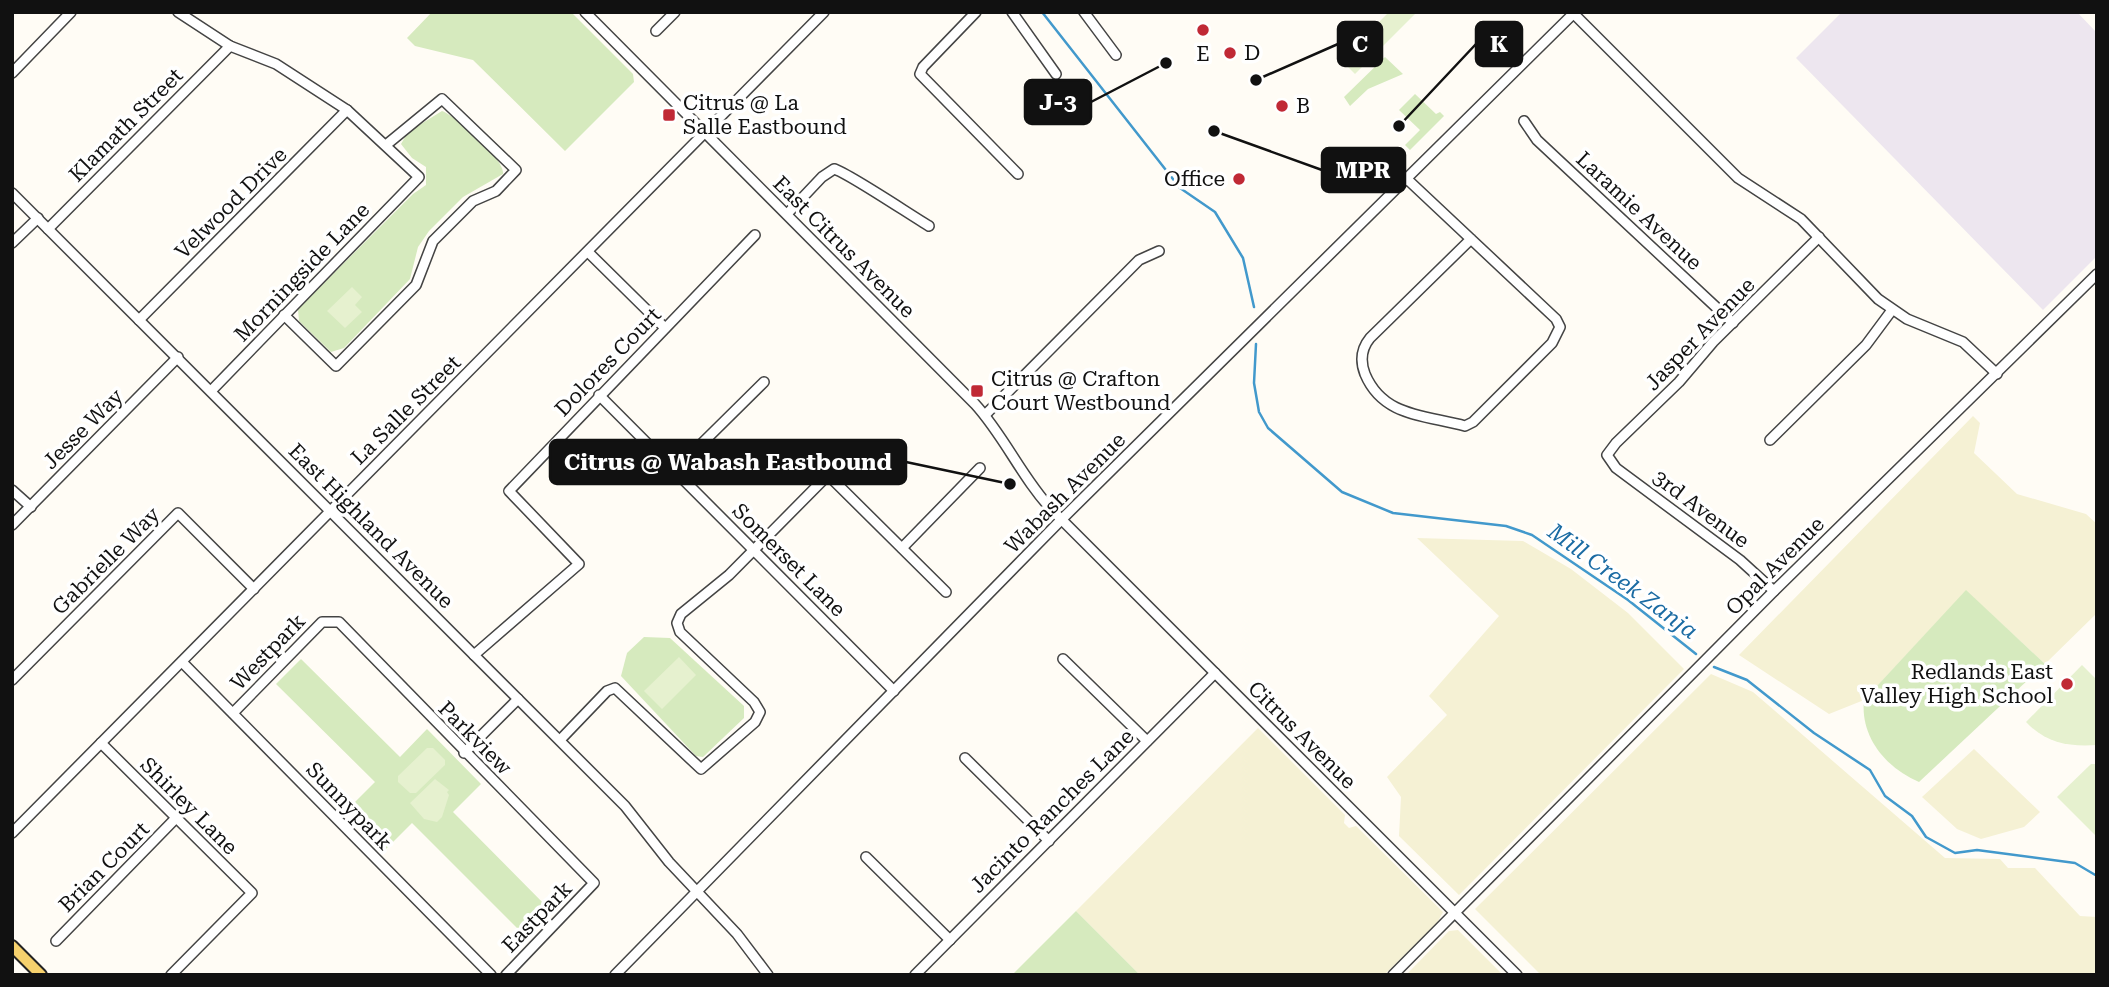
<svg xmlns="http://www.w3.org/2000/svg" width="2109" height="987" font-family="'Roboto Serif',serif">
  <rect width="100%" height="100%" fill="#fffcf5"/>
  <!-- industrial -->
  <polygon fill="#ede6ef" points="1842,12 2077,12 2097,33 2097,256 2043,310 1796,58"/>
  <!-- farmland -->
  <g fill="#f5f1d4">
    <polygon points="1973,416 1980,423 1974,453 2017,494 2086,514 2097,524 2097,613 2045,664 1966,591 1864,700 1829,714 1739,655"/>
    <polygon points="1417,538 1523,541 1571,569 1628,613 1684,669 1459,895 1399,836 1401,797 1387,777 1447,715 1429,696 1499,616"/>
    <polygon points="1711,674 1753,692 1945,858 2000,859 2008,868 2035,868 2080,916 2097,917 2097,975 1541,975 1475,909"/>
    <polygon points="1258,728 1345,815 1344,823 1349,828 1356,826 1443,912 1437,923 1384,975 1140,975 1076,911"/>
    <polygon points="1974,749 2040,812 2024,827 1981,839 1957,829 1922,797"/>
    <polygon points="1458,930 1503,975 1406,975 1449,931"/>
  </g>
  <!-- green -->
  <g fill="#d6eabe">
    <polygon points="432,12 571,12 633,74 634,82 565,151 473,60 415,46 407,38"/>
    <polygon points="1385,57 1403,74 1368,89 1350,106 1344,97"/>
    <polygon points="1415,94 1436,114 1440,112 1444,116 1410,150 1405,145 1420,130 1399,110"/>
    <path d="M 442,111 C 456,116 506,160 503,174 L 463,197 L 429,231 L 418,247 L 410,279 L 344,348 L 331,352 L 299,321 L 298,309 L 413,194 L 426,185 L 426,167 L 412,158 L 401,144 L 408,132 Z"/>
    <path d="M 1966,590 L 2045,664 L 1919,782 C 1886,768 1860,737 1864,700 Z"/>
    <polygon points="644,637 670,638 744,706 744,718 703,757 696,756 621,676 627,653"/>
    <polygon points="301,659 400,757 427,729 481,784 453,812 552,912 526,937 412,823 386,849 347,810 375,782 276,684"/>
    <polygon points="1076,911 1140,975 1012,975"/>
  </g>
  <!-- pitch -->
  <g fill="#e6f1cf">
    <polygon points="1389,12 1417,12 1355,74 1341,60"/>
    <polygon points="352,287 362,297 355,305 362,312 345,328 327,311"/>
    <polygon points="679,657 696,675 662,709 644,691"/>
    <path d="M 2082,665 L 2097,680 L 2097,745 C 2069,747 2046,743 2026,722 Z"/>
    <polygon points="427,748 433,748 445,760 445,765 416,793 410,793 398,782 398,776"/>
    <polygon points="2091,764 2097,764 2097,837 2057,797"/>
    <polygon points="435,779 449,790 447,792 449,795 442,817 437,822 424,819 410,803"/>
  </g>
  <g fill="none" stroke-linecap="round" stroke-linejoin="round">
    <!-- stream -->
    <g stroke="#4299cc" stroke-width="2.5">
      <polyline points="1042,12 1180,188 1215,212 1243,258 1254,307"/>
      <polyline points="1256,344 1254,383 1259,412 1268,428 1342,492 1393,513 1506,526 1532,535 1628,600 1696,654"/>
      <polyline points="1714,667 1747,680 1814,733 1870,770 1885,796 1912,816 1926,837 1955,853 1977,850 2075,863 2097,876"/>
    </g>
    <defs>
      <g id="minor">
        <polyline points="178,12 230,46 276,64 347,110 419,177 211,391"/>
        <path d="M 585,12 L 975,404 C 1005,437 1022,478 1052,510 L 1517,975"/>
        <polyline points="976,12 923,67 920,74 1018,174"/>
        <polyline points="1012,12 1056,74"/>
        <polyline points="1084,12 1116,55"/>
        <polyline points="1572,12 1738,178 1801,219 1878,299 1907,319 1963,342 1997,374"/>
        <polyline points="656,31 675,12"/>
        <polyline points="12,73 71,12"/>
        <polyline points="1524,121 1537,140 1733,323"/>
        <path d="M 1407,179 L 1556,319 L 1560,327 L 1552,343 L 1473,422 L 1465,426 C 1425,415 1383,417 1365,374 C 1360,361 1361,349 1370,338 L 1471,239"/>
        <polyline points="12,193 625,806 669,862 737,934 768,975"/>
        <path d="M 787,214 L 822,177 L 834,169 C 845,171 912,216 929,226"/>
        <polyline points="48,229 230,46"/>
        <polyline points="12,243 38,218"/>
        <polyline points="589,253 665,328"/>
        <polyline points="284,315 336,366 416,285 433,241 473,201 496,191 516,170 442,99 386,145"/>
        <polyline points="139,320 347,110"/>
        <polyline points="599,395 894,691"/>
        <polyline points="985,415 1139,260 1159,251"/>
        <polyline points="1770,440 1866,345 1892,310"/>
        <polyline points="675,470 764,382"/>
        <polyline points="12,490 31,507"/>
        <polyline points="12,525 178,357"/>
        <polyline points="902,548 980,468"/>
        <polyline points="1774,591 1740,560 1616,468 1607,455 1616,443 1679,382 1713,342 1819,237"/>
        <polyline points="474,655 579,564 509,491 755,235"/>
        <polyline points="1063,659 1147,741"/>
        <polyline points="182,662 491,975"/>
        <polyline points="12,680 178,513 254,589"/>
        <polyline points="233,713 322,622 339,622 594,883 506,975"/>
        <polyline points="560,740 607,691 615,688 701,769 755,722 760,712 754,702 680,632 677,623 681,614 729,575 828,475 946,592"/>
        <polyline points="101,743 252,893 171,975"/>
        <polyline points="464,753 518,699"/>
        <polyline points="965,758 1049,841"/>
        <polyline points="12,833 824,12"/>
        <polyline points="866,857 950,940"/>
        <polyline points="56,941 176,818"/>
        <polyline points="615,975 1062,519 1575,12"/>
        <polyline points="915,975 1215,673"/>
        <polyline points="1393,975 1774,591 2097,274"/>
      </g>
      <polyline id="major" points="12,946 41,975"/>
    </defs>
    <!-- minor casing -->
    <use href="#minor" stroke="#444" stroke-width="12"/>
    <!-- major casing -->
    <use href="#major" stroke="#222" stroke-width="14"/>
    <!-- minor -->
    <use href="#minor" stroke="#fff" stroke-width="9"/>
    <!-- major -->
    <use href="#major" stroke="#f6d16d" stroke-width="10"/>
  </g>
  <!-- markers -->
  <g fill="#c02935" stroke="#fff" stroke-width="2.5">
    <circle cx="1203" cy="30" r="7"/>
    <circle cx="1230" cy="53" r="7"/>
    <circle cx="1282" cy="106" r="7"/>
    <rect x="662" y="108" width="14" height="14" rx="3.5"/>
    <circle cx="1239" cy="179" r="7"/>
    <rect x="970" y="384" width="14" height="14" rx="3.5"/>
    <circle cx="2067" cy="684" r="7"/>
  </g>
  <g text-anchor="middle" stroke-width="7" stroke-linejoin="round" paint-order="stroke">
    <!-- poi labels -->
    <g font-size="21" fill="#111" stroke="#fff" text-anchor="start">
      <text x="1244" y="60">D</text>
      <text x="1203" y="61" text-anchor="middle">E</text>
      <text x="683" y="110">Citrus @ La<tspan x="683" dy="24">Salle Eastbound</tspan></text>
      <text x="1296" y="113">B</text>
      <text x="1225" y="186" text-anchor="end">Office</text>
      <text x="991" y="386">Citrus @ Crafton<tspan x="991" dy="24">Court Westbound</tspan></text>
      <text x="2053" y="679" text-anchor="end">Redlands East<tspan x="2053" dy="24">Valley High School</tspan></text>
    </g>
    <!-- street labels -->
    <g font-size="21" fill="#111" stroke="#fff">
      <text transform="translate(126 125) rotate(-45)" y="7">Klamath Street</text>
      <text transform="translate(231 203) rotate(-45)" y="7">Velwood Drive</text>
      <text transform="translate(1639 211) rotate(43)" y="7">Laramie Avenue</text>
      <text transform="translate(844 247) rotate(45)" y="7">East Citrus Avenue</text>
      <text transform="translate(302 272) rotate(-46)" y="7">Morningside Lane</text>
      <text transform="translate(1700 334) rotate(-46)" y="7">Jasper Avenue</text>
      <text transform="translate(608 362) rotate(-46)" y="7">Dolores Court</text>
      <text transform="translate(406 410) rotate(-45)" y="7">La Salle Street</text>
      <text transform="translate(83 429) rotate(-45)" y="7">Jesse Way</text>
      <text transform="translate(1065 493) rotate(-45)" y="7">Wabash Avenue</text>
      <text transform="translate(1701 509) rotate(37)" y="7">3rd Avenue</text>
      <text transform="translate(371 526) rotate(45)" y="7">East Highland Avenue</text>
      <text transform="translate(789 560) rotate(45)" y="7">Somerset Lane</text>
      <text transform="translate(106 561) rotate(-45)" y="7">Gabrielle Way</text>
      <text transform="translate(1775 566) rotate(-45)" y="7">Opal Avenue</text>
      <text transform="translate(268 652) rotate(-46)" y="7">Westpark</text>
      <text transform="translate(1302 735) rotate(45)" y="7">Citrus Avenue</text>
      <text transform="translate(475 738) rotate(45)" y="7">Parkview</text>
      <text transform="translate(189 806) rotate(45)" y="7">Shirley Lane</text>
      <text transform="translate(349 806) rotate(46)" y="7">Sunnypark</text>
      <text transform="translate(1052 811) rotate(-45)" y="7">Jacinto Ranches Lane</text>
      <text transform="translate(104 867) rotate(-45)" y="7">Brian Court</text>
      <text transform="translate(537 917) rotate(-46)" y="7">Eastpark</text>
    </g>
    <!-- water labels -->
    <g font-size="23" font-style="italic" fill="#1a6ba3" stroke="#fff">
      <text transform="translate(1623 581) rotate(36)" y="8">Mill Creek Zanja</text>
    </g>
  </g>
  <!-- callouts -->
  <path fill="none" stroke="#111" stroke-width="2.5" d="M1256 80L1338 44M1399 126L1476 44M1166 63L1091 102M1214 131L1322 170M1010 484L906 462"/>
  <g fill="#111" stroke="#fff" stroke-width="2.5">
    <circle cx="1256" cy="80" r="7"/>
    <circle cx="1399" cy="126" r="7"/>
    <circle cx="1166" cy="63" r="7"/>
    <circle cx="1214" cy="131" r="7"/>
    <circle cx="1010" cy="484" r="7"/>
  </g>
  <g fill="#111" stroke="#111" stroke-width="2.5">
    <rect x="1338" y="22" width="44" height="44" rx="7"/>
    <rect x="1476" y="22" width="46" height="44" rx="7"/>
    <rect x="1025" y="80" width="66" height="44" rx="7"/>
    <rect x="1322" y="148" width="83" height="44" rx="7"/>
    <rect x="550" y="440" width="356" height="44" rx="7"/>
  </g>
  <g font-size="23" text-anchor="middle" font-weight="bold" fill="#fff">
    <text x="1360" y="52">C</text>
    <text x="1499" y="52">K</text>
    <text x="1058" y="110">J-3</text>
    <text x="1363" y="178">MPR</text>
    <text x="728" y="470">Citrus @ Wabash Eastbound</text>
  </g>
  <!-- border -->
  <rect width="2109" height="987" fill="none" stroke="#111111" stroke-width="28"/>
</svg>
